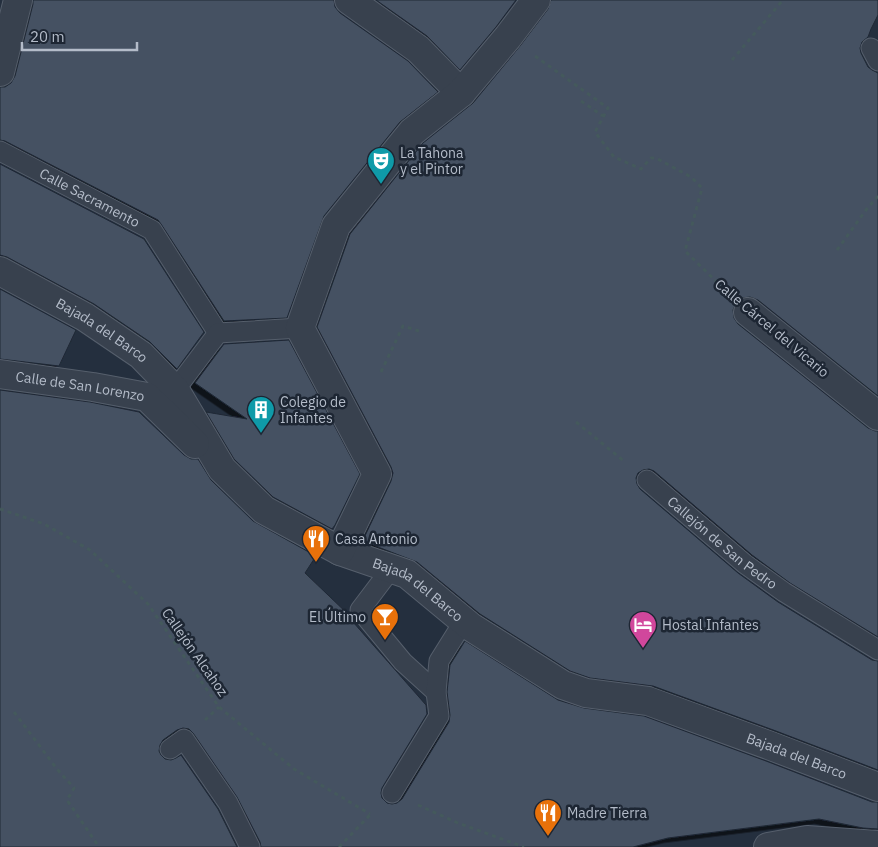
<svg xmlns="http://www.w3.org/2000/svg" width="878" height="847" font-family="'IBM Plex Sans',sans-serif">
  <defs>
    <filter id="shadow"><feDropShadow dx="-4.5" dy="4.5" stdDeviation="0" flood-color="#0009"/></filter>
  </defs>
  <rect width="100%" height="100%" fill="#242f3e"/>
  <!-- building -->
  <g fill="#455162" stroke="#1f2835" filter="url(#shadow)">
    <polygon points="33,0 334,0 335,7 340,13 408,61 438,92 400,122 324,216 287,318 224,321 161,224 158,220 5,141 0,140 0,87 5,87 11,83 15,76 33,4"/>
    <polygon points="376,0 516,0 496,27 460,70 427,36"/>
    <polygon points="551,0 878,0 878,15 871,29 868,37 862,42 860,48 861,53 868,67 872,70 878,73 878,396 758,300 750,297 742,298 736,303 733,310 734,318 738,324 868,428 875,431 878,431 878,637 790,583 752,555 654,471 649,469 643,470 638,473 636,478 637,484 640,489 738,573 778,602 872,660 878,661 878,770 776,731 653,686 590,678 570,671 480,614 417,562 378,547 363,540 391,481 393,473 391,467 317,327 350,234 423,143 473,103 520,46 548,9"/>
    <polygon points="0,164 144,239 204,332 177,369 150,342 94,304 7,257 0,255"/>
    <polygon points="0,289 76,330 59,366 0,359"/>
    <polygon points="289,340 360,474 335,525 332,529 273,497 234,459 206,412 247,419 195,383 224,344"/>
    <polygon points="0,390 90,402 139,412 184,455 191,459 198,459 211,480 253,521 316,556 305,573 351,617 354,621 353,622 426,705 427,714 382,788 381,793 382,798 387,803 392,804 397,803 402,799 449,722 450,715 447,692 450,665 465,641 558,700 584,708 644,716 766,761 872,802 878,802 878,829 863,828 819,819 668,838 633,847 261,847 260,842 237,797 193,733 189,729 183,728 177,730 163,740 160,745 159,751 161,755 165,759 171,760 176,758 181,755 218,809 237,847 0,847"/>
  </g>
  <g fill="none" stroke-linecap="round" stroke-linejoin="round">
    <defs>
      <g id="service">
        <polyline points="871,48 878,61"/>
        <path id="s1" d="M 0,151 L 152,230 L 218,333"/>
        <polyline points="175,390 218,333 300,328"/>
        <path id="s2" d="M 647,480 L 745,564 L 784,592 L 878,650"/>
        <polyline points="391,569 360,610 403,662 436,692"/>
        <polyline points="170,749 184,739 228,803 250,847"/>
        <polyline points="392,793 439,716 436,692 439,661 464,621"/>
      </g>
      <g id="pedestrian">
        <polyline points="349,0 418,49 461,93"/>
        <polyline points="0,72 18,0"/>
        <polyline points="748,312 878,416"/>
      </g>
      <g id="minor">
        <path id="s3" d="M 0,271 L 85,317 L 141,355 L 175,390 L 222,469 L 264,510 L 340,551 L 407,574 L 471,627 L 563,685 L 586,693 L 648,701 L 771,746 L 878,787"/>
        <path id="s4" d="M 0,374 L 93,387 L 147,397 L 195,444"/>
        <polyline points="340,551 377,474 300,328 336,226 412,132 461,93 508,37 536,0"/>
        <polyline points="768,847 807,840 878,845"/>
      </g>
    </defs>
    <!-- service casing -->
    <use href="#service" stroke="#565f6c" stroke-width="21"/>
    <!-- pedestrian casing -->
    <use href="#pedestrian" stroke="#565f6c" stroke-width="30"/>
    <!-- minor casing -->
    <use href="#minor" stroke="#565f6c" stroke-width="30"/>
    <!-- path -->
    <g stroke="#44595c" stroke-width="3" stroke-dasharray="4 4" stroke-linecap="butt">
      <polyline points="535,56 608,108 595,132 614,157 641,169 651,158 656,158 691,177 702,188 685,251 724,289"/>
      <polyline points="732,60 783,0"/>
      <polyline points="581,101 603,116"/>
      <polyline points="837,250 866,210 878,196"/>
      <polyline points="381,372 403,326 419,331"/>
      <polyline points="576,422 625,462"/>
      <polyline points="0,509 44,524 90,550 148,604 219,707 294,769 370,814"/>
      <polyline points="14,712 57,769 74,788 67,800 99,847"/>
      <polyline points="205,720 219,707"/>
      <polyline points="418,805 458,823 524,847"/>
      <polyline points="339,847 370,815"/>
    </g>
    <!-- service -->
    <use href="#service" stroke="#38414e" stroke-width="19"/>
    <!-- pedestrian -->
    <use href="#pedestrian" stroke="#38414e" stroke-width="28"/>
    <!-- minor -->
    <use href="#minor" stroke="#38414e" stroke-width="28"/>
  </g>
  <!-- icons -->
  <defs>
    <symbol id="theatre-pin" viewBox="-11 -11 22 30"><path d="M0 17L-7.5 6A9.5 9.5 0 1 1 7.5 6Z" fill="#0f9aa8" stroke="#1d2633"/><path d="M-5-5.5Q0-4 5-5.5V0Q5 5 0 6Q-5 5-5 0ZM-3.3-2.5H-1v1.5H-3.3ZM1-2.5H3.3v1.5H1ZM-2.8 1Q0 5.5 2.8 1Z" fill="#fff"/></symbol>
    <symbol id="building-pin" viewBox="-11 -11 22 30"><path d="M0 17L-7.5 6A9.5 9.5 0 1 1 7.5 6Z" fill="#0f9aa8" stroke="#1d2633"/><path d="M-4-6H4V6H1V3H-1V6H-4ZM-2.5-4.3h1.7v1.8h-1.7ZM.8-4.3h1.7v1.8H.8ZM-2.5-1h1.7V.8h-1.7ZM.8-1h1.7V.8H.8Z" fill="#fff"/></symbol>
    <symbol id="restaurant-pin" viewBox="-11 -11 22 30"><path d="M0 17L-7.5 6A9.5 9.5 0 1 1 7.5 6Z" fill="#e8710a" stroke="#1d2633"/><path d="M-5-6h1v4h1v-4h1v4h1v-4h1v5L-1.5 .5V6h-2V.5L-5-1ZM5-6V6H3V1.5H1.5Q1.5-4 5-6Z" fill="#fff"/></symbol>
    <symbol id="bar-pin" viewBox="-11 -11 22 30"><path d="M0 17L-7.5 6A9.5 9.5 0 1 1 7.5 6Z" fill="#e8710a" stroke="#1d2633"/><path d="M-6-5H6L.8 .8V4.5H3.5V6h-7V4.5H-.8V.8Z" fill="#fff"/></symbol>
    <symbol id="hotel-pin" viewBox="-11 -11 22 30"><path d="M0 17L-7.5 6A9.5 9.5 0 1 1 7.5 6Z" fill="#d1479c" stroke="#1d2633"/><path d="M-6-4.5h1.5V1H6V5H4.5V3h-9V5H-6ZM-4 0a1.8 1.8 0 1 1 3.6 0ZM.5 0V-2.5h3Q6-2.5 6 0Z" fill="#fff"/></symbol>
  </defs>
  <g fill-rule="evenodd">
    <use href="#theatre-pin" x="365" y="145" width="32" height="43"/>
    <use href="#building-pin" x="245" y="394" width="32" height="43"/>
    <use href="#restaurant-pin" x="300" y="523" width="32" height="43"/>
    <use href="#bar-pin" x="369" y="601" width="32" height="43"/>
    <use href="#hotel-pin" x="627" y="609" width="32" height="43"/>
    <use href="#restaurant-pin" x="532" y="797" width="32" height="43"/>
  </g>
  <g text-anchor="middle" stroke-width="5" stroke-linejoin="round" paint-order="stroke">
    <!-- poi labels -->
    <g font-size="14" fill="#b4bcc9" stroke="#1d2633" text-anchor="start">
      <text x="400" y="158">La Tahona<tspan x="400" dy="16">y el Pintor</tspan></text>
      <text x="280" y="407">Colegio de<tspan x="280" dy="16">Infantes</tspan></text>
      <text x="335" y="544">Casa Antonio</text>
      <text x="366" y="622" text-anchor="end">El Último</text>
      <text x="662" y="630">Hostal Infantes</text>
      <text x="567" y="818">Madre Tierra</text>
    </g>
    <!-- street labels -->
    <g font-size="14" fill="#b4bcc9" stroke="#1d2633">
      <text dy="5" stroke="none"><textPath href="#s1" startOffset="101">Calle Sacramento</textPath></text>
      <text transform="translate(772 328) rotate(40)" y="5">Calle Cárcel del Vicario</text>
      <text dy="5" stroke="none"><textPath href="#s3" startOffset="118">Bajada del Barco</textPath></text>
      <text dy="5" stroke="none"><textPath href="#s4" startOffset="81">Calle de San Lorenzo</textPath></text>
      <text dy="5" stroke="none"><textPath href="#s2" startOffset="98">Callejón de San Pedro</textPath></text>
      <text dy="5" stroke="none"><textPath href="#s3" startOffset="538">Bajada del Barco</textPath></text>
      <text transform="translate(195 652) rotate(55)" y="5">Callejón Alcahoz</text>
      <text dy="5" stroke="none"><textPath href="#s3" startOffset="958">Bajada del Barco</textPath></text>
    </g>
  </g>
  <!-- scale -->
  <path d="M22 42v8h115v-8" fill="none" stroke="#b4bcc9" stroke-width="2.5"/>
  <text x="30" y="42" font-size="15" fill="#b4bcc9" stroke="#1d2633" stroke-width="4" paint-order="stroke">20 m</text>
</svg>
